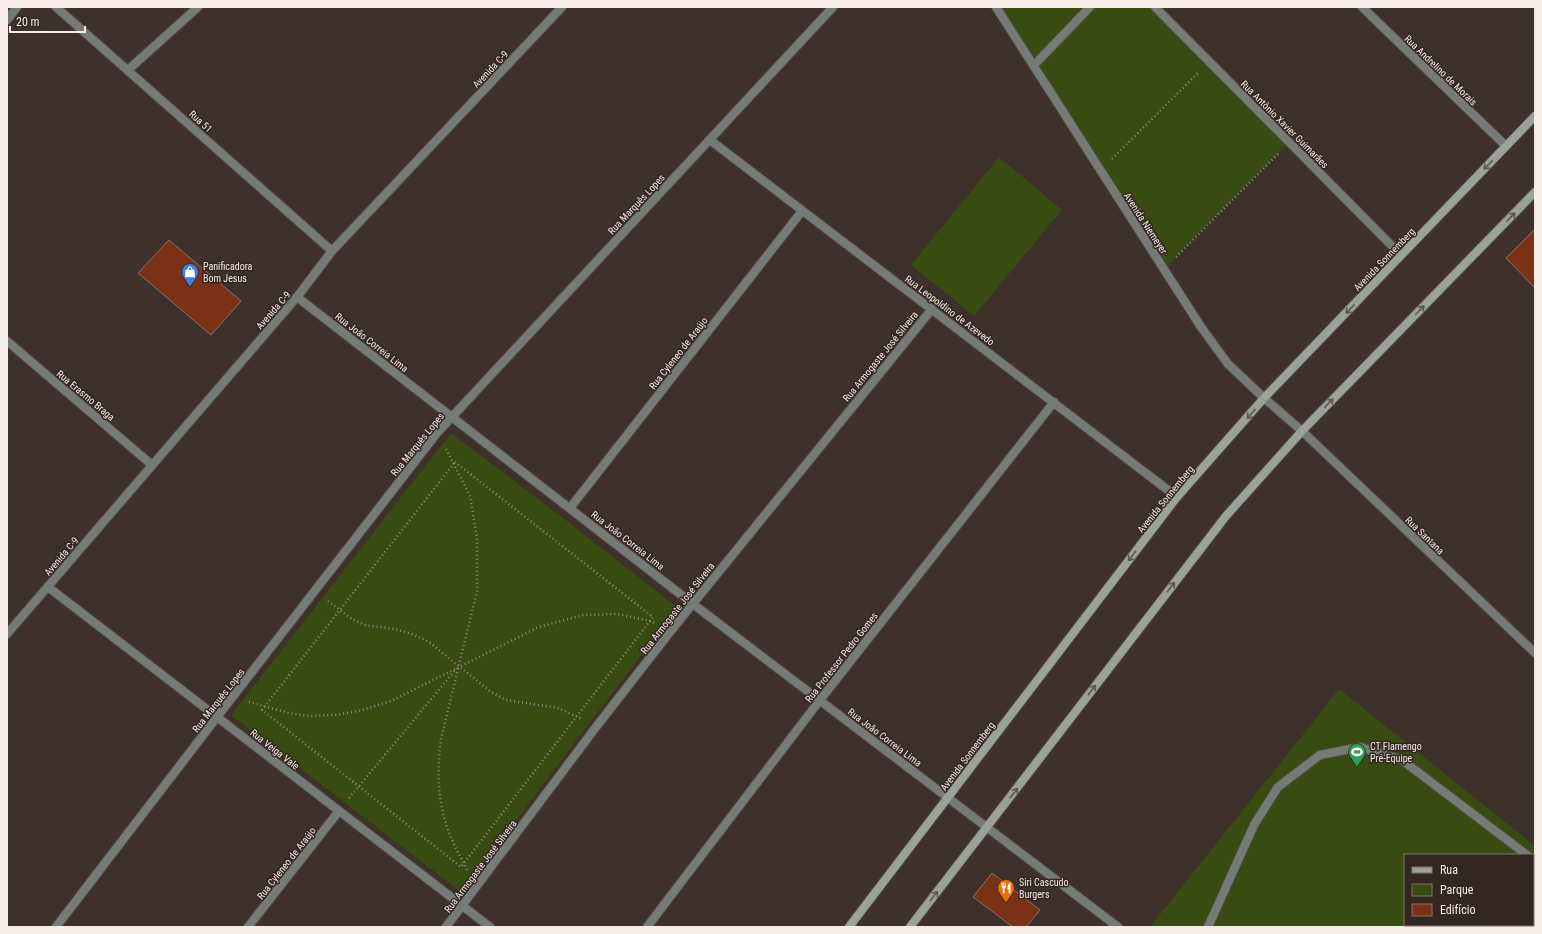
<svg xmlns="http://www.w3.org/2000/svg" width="1542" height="934" font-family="'Roboto Condensed',sans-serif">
  <rect width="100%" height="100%" fill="#3e302b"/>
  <!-- park -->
  <g fill="#384b10" fill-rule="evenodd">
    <polygon points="996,7 1155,7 1289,143 1164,269"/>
    <polygon points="999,157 1062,210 974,316 911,265"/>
    <polygon points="451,433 563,518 678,608 588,725 462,893 231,715"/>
    <path d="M 1339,689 L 1535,846 L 1535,927 L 1150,927 ZM 1405,855 L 1533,855 L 1533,925 L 1405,925 Z"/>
  </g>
  <!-- building -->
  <g fill="#7b3115" stroke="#84736d">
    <polygon points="1535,229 1535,288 1506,258"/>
    <polygon points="169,240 241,301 211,335 138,273"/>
    <polygon points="992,873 1040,910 1026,927 1013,927 973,897"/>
  </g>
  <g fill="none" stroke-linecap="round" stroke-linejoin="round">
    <defs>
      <g id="lane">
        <polyline points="1533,859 1535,861"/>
        <polyline points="1208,927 1254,825 1278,787 1320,755 1360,747 1402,760 1527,855"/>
      </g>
      <g id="street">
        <polyline points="56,7 332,251"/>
        <polyline points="996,7 1201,327 1228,364 1264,398 1302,431 1535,653"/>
        <polyline points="1155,7 1401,255"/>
        <polyline points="1362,7 1506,146"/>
        <polyline points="7,20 17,7"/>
        <polyline points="1034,65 1090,7"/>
        <polyline points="128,70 198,7"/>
        <polyline points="710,140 1177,497"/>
        <polyline points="297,297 693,604 1118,927"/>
        <polyline points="7,341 152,465"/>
        <polyline points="570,508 802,211"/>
        <polyline points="48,587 490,927"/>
        <polyline points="7,634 297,297 332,251 562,7"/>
        <polyline points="56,927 217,717 437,433 833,7"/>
        <polyline points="248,927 339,811"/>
        <polyline points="446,927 596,727 670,632 932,309"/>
        <polyline points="647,927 820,700 1054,402"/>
      </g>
      <g id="secondary">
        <polyline points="849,927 1177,497 1264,398 1535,116"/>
        <polyline points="910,927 1226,516 1302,431 1535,192"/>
      </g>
    </defs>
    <!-- lane casing -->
    <use href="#lane" stroke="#5b4e49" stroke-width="10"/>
    <!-- street casing -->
    <use href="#street" stroke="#5b4e49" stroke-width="10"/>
    <!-- secondary casing -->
    <use href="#secondary" stroke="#5b4e49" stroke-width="10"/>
    <!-- path -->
    <g stroke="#908480" stroke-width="2.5" stroke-dasharray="1 3" stroke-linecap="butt">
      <polyline points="1112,159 1198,73"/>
      <polyline points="1176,257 1278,154"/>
      <path d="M 446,449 L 470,496 L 477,538 L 477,591 L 441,739 C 436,775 438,810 453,842 C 457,852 463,860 467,870"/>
      <polygon points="455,462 653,617 461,867 262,710"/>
      <polyline points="328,601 352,619 365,625 395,629 412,634 429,642 491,692 506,700 558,708 582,719"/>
      <polyline points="249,702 289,713 309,716 337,715 362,710 391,701 539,627 583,615 617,614 651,621 656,624"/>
      <polyline points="349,798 457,668"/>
    </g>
    <!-- lane -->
    <use href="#lane" stroke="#757b77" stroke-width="8"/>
    <!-- street -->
    <use href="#street" stroke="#757b77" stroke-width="8"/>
    <!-- secondary -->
    <use href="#secondary" stroke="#99a39c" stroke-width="8"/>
  </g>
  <!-- one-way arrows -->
  <defs><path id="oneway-shaft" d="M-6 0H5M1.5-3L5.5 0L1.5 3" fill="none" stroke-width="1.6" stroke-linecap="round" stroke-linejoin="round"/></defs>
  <g stroke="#5c5852">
    <use href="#oneway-shaft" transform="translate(1488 165) rotate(134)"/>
    <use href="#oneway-shaft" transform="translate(1511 217) rotate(-46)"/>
    <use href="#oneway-shaft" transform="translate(1350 309) rotate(134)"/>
    <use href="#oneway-shaft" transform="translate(1420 310) rotate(-46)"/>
    <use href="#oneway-shaft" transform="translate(1329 403) rotate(-46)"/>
    <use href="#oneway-shaft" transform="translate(1251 414) rotate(131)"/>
    <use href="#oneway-shaft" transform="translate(1132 556) rotate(127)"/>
    <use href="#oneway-shaft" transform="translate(1171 587) rotate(-53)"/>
    <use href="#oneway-shaft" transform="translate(1092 690) rotate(-53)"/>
    <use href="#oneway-shaft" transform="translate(1014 793) rotate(-53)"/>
    <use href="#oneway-shaft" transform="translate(934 896) rotate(-52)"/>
  </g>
  <!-- icons -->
  <defs>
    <symbol id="shop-pin" viewBox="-11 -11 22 30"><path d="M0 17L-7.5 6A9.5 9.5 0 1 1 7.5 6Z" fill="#3f7fe0" stroke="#342621"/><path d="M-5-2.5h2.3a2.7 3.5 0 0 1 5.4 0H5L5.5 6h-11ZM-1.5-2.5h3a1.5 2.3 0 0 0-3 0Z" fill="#fff"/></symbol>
    <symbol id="stadium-pin" viewBox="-11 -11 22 30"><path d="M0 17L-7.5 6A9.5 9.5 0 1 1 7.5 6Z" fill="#2e9e5b" stroke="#342621"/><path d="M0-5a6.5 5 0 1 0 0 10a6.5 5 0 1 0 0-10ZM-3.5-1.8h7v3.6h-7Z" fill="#fff"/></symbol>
    <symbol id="restaurant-pin" viewBox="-11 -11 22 30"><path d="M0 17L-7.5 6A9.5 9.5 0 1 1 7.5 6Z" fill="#e8710a" stroke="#342621"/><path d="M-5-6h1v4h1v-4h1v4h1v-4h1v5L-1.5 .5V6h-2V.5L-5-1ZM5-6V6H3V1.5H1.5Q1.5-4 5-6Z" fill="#fff"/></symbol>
  </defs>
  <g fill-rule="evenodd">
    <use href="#shop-pin" x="180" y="262" width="20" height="27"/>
    <use href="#stadium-pin" x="1347" y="742" width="20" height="27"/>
    <use href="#restaurant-pin" x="996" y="878" width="20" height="27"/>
  </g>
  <g text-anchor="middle" stroke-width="3" stroke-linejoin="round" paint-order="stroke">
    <!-- street labels -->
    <g font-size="10" fill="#f5ebe8" stroke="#342621">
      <text transform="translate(490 69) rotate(-47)" y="4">Avenida C-9</text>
      <text transform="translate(1441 70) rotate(44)" y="4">Rua Andrelino de Morais</text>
      <text transform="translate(201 121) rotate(42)" y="4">Rua 51</text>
      <text transform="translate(1285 124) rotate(45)" y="4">Rua Antônio Xavier Guimarães</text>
      <text transform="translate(636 204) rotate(-47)" y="4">Rua Marquês Lopes</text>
      <text transform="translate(1146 223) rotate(57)" y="4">Avenida Niemeyer</text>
      <text transform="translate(1384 259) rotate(-46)" y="4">Avenida Sonnemberg</text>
      <text transform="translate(273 310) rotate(-49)" y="4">Avenida C-9</text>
      <text transform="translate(950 310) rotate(37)" y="4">Rua Leopoldino de Azevedo</text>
      <text transform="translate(372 342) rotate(38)" y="4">Rua João Correia Lima</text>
      <text transform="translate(678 353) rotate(-52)" y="4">Rua Cyleneo de Araújo</text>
      <text transform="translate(880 356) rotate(-51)" y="4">Rua Armogaste José Silveira</text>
      <text transform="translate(86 395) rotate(40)" y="4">Rua Erasmo Braga</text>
      <text transform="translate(417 444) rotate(-51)" y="4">Rua Marquês Lopes</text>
      <text transform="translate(1165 499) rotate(-51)" y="4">Avenida Sonnemberg</text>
      <text transform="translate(1425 535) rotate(44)" y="4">Rua Santana</text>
      <text transform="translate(628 540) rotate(38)" y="4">Rua João Correia Lima</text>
      <text transform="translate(61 556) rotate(-50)" y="4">Avenida C-9</text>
      <text transform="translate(677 608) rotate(-52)" y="4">Rua Armogaste José Silveira</text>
      <text transform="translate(841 657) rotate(-52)" y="4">Rua Professor Pedro Gomes</text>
      <text transform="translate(218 700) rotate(-52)" y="4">Rua Marquês Lopes</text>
      <text transform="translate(885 737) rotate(37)" y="4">Rua João Correia Lima</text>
      <text transform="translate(275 749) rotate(38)" y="4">Rua Veiga Vale</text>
      <text transform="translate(967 756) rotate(-53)" y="4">Avenida Sonnemberg</text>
      <text transform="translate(286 863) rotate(-52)" y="4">Rua Cyleneo de Araújo</text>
      <text transform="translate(480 866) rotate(-53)" y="4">Rua Armogaste José Silveira</text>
    </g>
    <!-- poi labels -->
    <g font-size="10" fill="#f5ebe8" stroke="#342621" text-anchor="start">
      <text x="203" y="270">Panificadora<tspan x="203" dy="12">Bom Jesus</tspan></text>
      <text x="1370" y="750">CT Flamengo<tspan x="1370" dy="12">Pré-Equipe</tspan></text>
      <text x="1019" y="886">Siri Cascudo<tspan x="1019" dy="12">Burgers</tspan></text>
    </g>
  </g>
  <!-- border -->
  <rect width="1542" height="934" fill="none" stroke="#f5ebe8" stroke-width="16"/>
  <!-- legend -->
  <rect x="1404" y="854" width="130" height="72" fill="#342621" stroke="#817571"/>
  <rect x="1412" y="867" width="20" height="6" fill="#99a39c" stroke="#817571"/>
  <text x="1440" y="874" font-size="12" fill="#f5ebe8">Rua</text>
  <rect x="1412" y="884" width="20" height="12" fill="#384b10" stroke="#817571"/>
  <text x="1440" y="894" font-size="12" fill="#f5ebe8">Parque</text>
  <rect x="1412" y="904" width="20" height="12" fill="#7b3115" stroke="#817571"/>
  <text x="1440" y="914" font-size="12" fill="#f5ebe8">Edifício</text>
  <!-- scale -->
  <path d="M10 26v6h75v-6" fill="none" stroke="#f5ebe8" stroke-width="2"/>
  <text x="16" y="26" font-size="12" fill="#f5ebe8" stroke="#342621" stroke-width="3" paint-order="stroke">20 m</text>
</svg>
